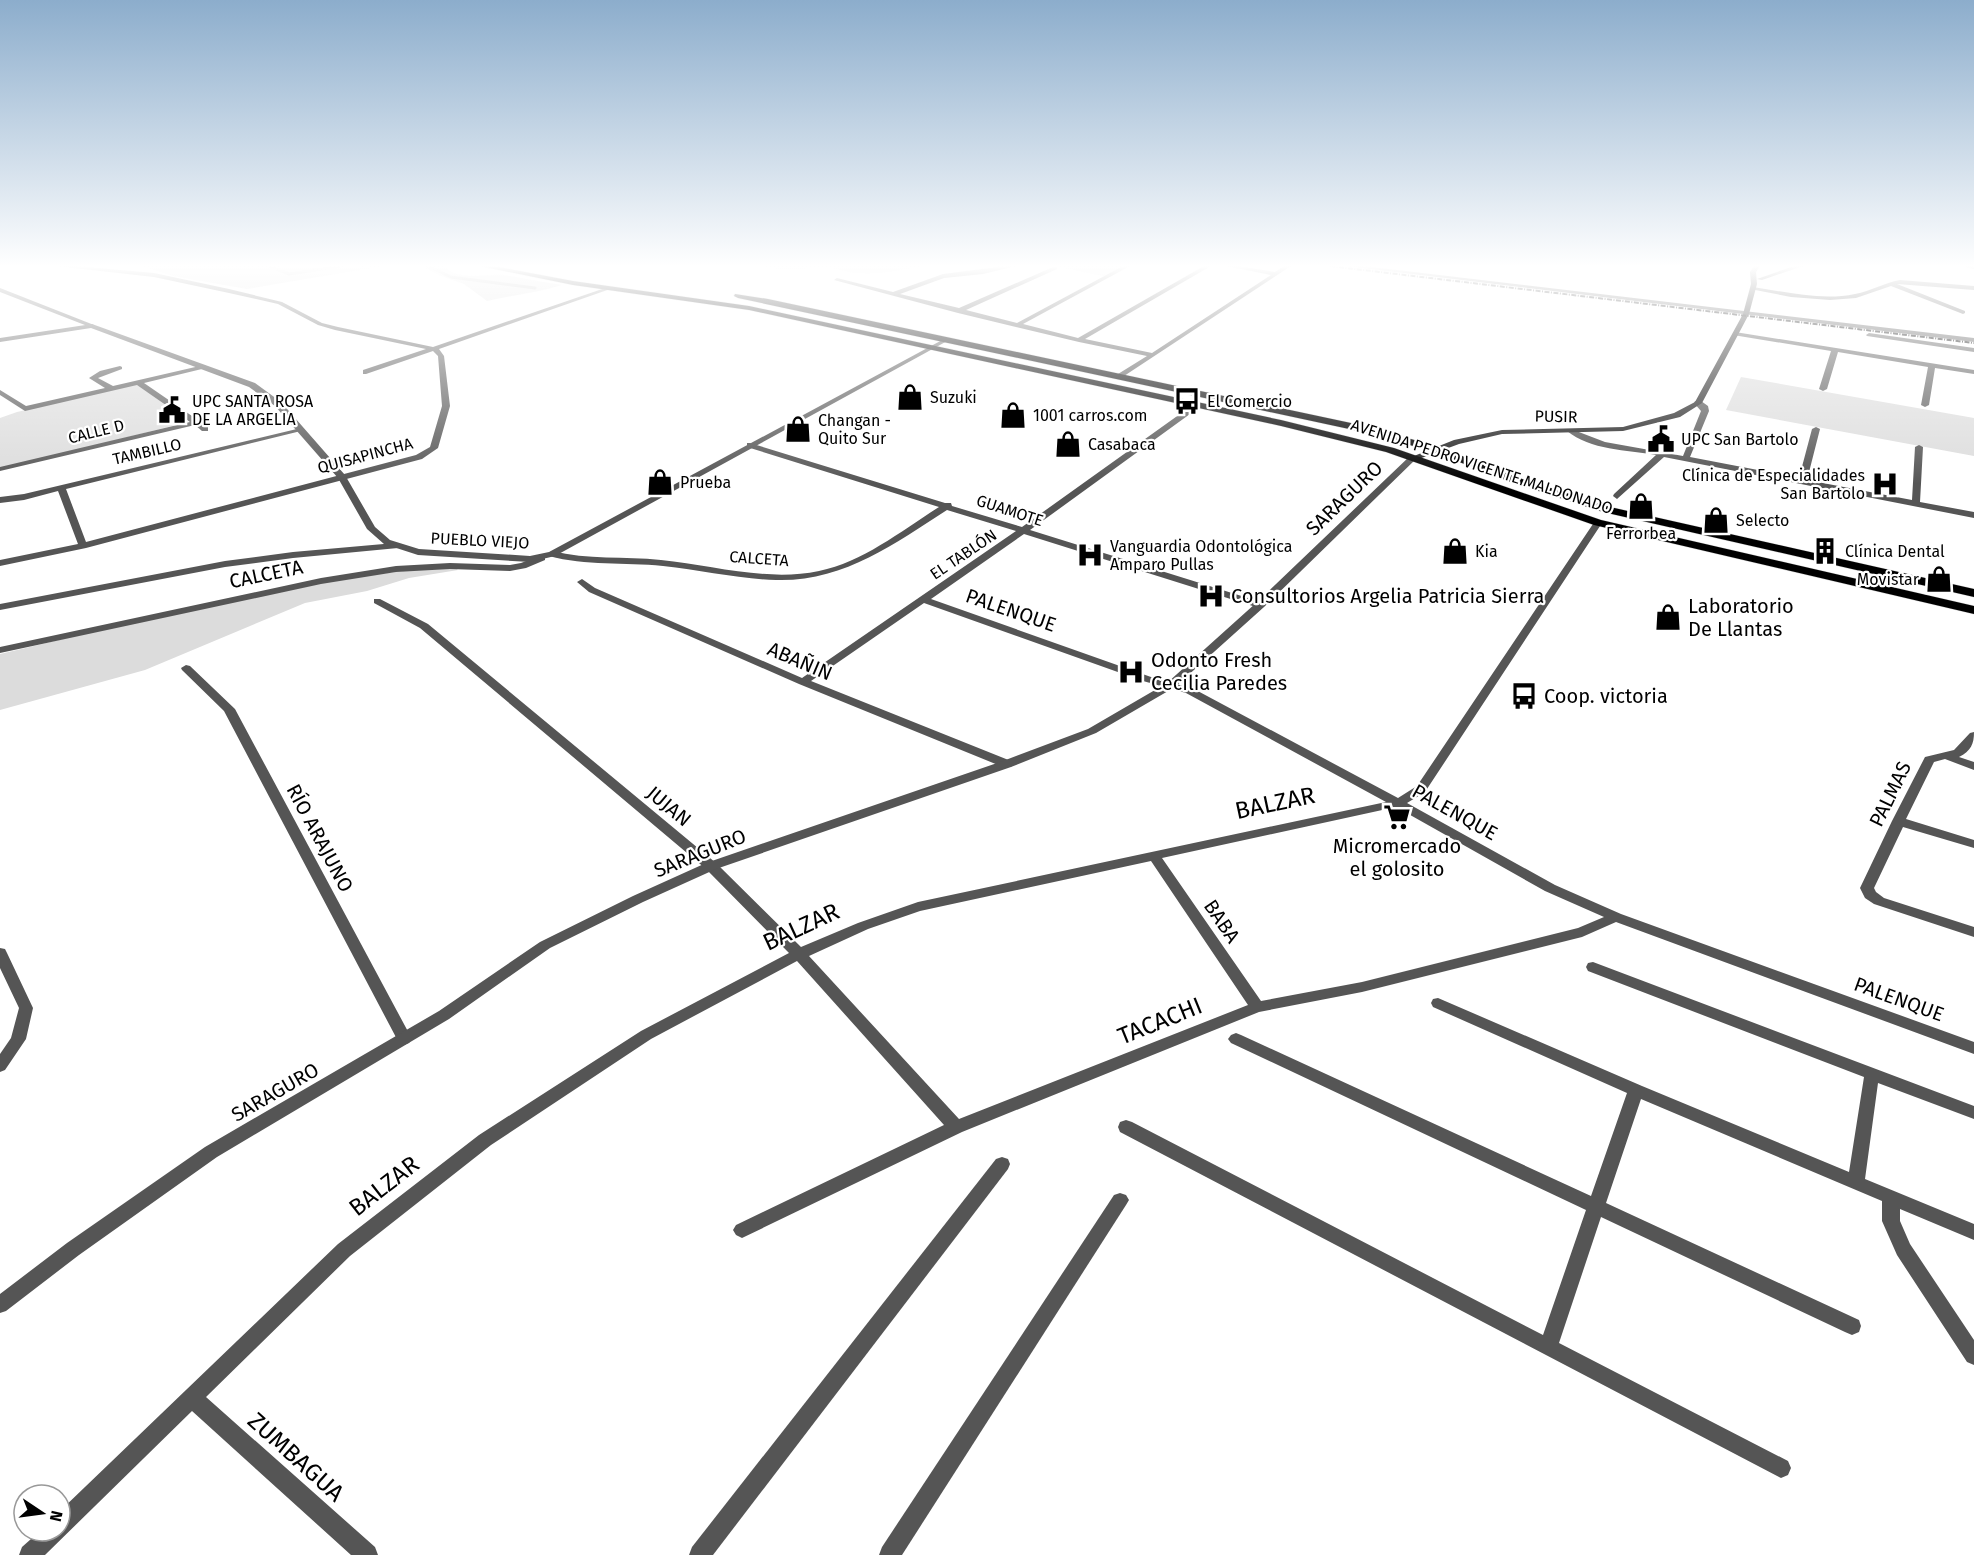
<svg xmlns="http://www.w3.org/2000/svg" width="1974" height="1555" font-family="'Fira Sans',sans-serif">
  <rect width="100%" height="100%" fill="#fff"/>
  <!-- green -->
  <g fill="#dcdcdc">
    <polygon points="141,266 279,266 286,268 383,266 247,289 173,276"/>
    <path d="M 421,266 L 444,266 C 459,282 484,273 504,275 C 523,278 542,282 562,285 C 537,293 512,295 487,301 L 464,284 L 441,276 Z"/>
    <path d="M 763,266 L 922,266 C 900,270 879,275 857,273 C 844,272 832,266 819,267 C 800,269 782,271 763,266 Z"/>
    <polygon points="1062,266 1126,266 1108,277 1059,267"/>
    <polygon points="1741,377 1974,418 1974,456 1726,410"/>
    <polygon points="137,384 188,422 0,469 0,418 17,412"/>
    <path d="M 454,567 L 458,570 L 409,578 L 367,591 L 305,603 L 145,670 L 0,710 L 0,654 C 150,619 300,576 454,567 Z"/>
  </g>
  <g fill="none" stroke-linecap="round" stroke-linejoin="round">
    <!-- stream -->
    <g stroke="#a3a3a3" stroke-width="3">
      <polyline points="269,266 289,274 342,266"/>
      <polyline points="428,266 451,277 535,288"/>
    </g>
    <defs>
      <g id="primary">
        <polygon points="479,266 494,266 573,281 749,306 1281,420 1394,448 1601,520 1974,606 1974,614 1594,525 1386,452 1281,426 749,310 573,285"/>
        <polygon points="735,294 768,299 1365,426 1439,447 1516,477 1610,507 1974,589 1974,597 1603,512 1508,481 1431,451 1363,432 738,298 734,296"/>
      </g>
    </defs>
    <!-- primary casing -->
    <use href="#primary" stroke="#dbdbdb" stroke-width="1"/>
    <!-- minor -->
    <g fill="#555" fill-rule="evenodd">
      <polygon points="56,266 76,266 154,273 229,289 282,302 322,323 338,327 433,347 608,287 613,288 439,349 444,356 450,406 438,448 422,459 86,548 0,566 0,560 78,544 58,491 24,500 0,503 0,497 24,494 301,428 305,430 66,489 86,542 416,455 430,447 442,406 438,356 433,351 366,374 363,374 363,370 426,349 335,330 318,325 278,304 229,293 154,277"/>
      <polygon points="1005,266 1016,266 983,274 944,278 900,294 959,308 1053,267 1057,267 1057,269 966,310 1017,323 1123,266 1130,266 1023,324 1078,338 1204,266 1211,266 1085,339 1152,353 1271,275 1226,266 1239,266 1275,272 1284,266 1291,266 1121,378 1118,378 1118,374 1147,356 1079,342 958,313 834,280 837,278 893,292 943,274"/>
      <polygon points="1346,266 1363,266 1974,338 1974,342"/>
      <path d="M 1900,280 L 1974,286 L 1974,290 L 1897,284 L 1965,311 L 1965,313 L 1963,314 L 1891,286 L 1856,298 L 1830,300 L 1791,297 L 1750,289 L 1753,287 C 1787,292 1822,301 1855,294 C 1871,291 1884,283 1900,280 Z"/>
      <polygon points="0,288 94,325 95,326 90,327 0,292"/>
      <polygon points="1735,332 1974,370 1974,374 1935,368 1929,405 1925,407 1921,405 1928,367 1838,352 1827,389 1823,391 1819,389 1831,351 1733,335 1733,333"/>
      <polygon points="1869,333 1974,348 1974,352 1867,336 1866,335"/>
      <polygon points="204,365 208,367 206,368 144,383 208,427 208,431 202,431 195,425 0,471 0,467 190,422 137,385 25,411 0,395 0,390 26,406 105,388 89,378 100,371 120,366 122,367 122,369 98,378 113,386"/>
      <path d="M 1695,401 L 1701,401 L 1708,406 L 1709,411 L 1690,457 L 1799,478 L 1812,429 L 1816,427 L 1820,429 L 1807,480 L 1912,500 L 1915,447 L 1919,445 L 1923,447 L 1920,502 L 1974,512 L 1974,518 L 1664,457 L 1617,499 L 1613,496 L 1614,494 L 1656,455 C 1627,450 1590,450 1567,431 L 1571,429 L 1605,442 L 1683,456 L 1701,411 L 1694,403 Z"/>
      <path d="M 1194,404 L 1201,406 L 1030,530 L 1264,603 L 1264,607 L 1256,607 L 1024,534 L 931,599 L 1151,677 L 1194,689 L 1398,798 L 1417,786 L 1595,521 L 1601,521 L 1602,523 L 1425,792 L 1407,803 L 1555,885 L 1621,914 L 1974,1042 L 1974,1054 L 1616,922 L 1582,937 L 1362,992 L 1259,1012 L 962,1132 L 742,1238 L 736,1235 L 733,1230 L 736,1225 L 944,1125 L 797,961 L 651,1039 L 491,1145 L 350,1256 L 206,1397 L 375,1547 L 378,1555 L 351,1555 L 192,1411 L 45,1555 L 19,1555 L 22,1547 L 40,1531 L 60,1531 L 60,1511 L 338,1244 L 479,1135 L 641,1031 L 789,953 L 706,869 L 420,628 L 374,603 L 374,599 L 380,599 L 428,624 L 716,863 L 801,947 L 858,923 L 918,902 L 1386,802 L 1186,693 L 1143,681 L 924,603 L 811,681 L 1011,761 L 1013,764 L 1011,767 L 1003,767 L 799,684 L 589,592 L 577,582 L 582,579 L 595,588 L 802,678 L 1016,531 L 947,510 C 894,544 843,582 776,580 C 738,579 701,570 663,566 C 624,562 586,566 549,556 L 547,554 L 552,551 C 588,560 624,556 661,560 C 712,565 767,582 819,571 C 863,562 901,531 939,507 L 747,447 L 747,443 L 750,443 L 945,503 L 951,503 L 952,506 L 1022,527 ZM 1396,807 L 1545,891 L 1604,917 L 1578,928 L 1362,982 L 1261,1001 L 1162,858 ZM 1151,861 L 1248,1005 L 959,1119 L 809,956 L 868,929 L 920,911 Z"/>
      <polygon points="395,543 398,544 398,548 293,558 225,567 0,610 0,604 225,561 293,552"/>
      <polygon points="542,555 545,556 545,560 526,568 510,571 450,569 396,572 321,584 0,653 0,647 321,578 396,566 450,563 510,565 521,563"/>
      <polygon points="186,665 190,666 235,709 412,1039 409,1043 404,1045 399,1043 224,711 182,670 181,668"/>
      <path d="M 1974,732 C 1974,744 1971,751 1959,757 L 1974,762 L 1974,770 L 1945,759 L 1934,762 L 1906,819 L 1974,840 L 1974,848 L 1903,827 L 1874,888 L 1876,892 L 1884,898 L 1974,927 L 1974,937 L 1874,904 L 1865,898 L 1860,888 L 1892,821 L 1925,757 L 1954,750 L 1970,733 Z"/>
      <polygon points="0,948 5,949 7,953 33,1008 26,1039 5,1070 0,1072 0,1054 11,1038 19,1008 0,968"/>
      <polygon points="1593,962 1974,1106 1974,1119 1878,1083 1865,1179 1974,1224 1974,1240 1900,1209 1900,1221 1910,1244 1974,1340 1974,1365 1967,1362 1897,1255 1882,1221 1882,1201 1641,1099 1606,1203 1859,1320 1861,1326 1859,1332 1852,1335 1845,1332 1601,1217 1559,1343 1788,1461 1791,1468 1788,1475 1781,1478 1120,1132 1118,1127 1120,1122 1126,1120 1132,1122 1543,1335 1586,1210 1231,1043 1228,1039 1231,1035 1236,1033 1241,1035 1591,1196 1627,1093 1433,1007 1431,1003 1433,999 1438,998 1642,1086 1849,1172 1864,1077 1588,971 1586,967 1588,963"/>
      <polygon points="1002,1157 1008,1159 1010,1164 1008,1169 713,1555 689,1555 692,1547 996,1159"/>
      <polygon points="1120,1193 1126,1195 1129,1200 1126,1205 902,1555 879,1555 882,1547 1114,1195"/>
    </g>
    <!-- tertiary -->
    <g fill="#555" fill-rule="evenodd">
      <polygon points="92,324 255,383 281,402 345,475 375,527 390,540 419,549 530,556 549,552 944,339 949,340 555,556 530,562 418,555 384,544 367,529 338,478 275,406 249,387 91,328 0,342 0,338"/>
      <polygon points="1410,456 1417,458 1264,607 1175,687 1096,733 1011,767 716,869 643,902 550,948 449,1019 217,1157 79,1255 6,1311 0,1313 0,1294 67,1243 205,1147 439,1011 540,942 633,896 706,863 1003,761 1088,729 1167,683 1256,603"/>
    </g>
    <!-- secondary -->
    <g fill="#222" fill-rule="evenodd">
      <polygon points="1754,266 1760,266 1756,272 1757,284 1749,314 1702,403 1680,417 1623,431 1502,434 1459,444 1416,460 1409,458 1454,440 1502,430 1623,427 1674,413 1695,402 1743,314 1751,284 1750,272"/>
      <polygon points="1794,266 1803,266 1762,280 1757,279"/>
      <polygon points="1962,266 1974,266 1974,269"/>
    </g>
    <!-- primary -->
    <use href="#primary" fill="#000" fill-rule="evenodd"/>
    <!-- rail -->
    <polyline stroke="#000" stroke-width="2" stroke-dasharray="5 1.5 1 1.5" stroke-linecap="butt" points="1330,266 1974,343"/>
  </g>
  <!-- sky -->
  <linearGradient id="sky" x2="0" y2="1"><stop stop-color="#8cadcc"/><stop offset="0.55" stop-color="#fff"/><stop offset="1" stop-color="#fff" stop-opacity="0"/></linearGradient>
  <rect width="1974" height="484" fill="url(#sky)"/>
  <!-- icons -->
  <defs>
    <symbol id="shop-bare" viewBox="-9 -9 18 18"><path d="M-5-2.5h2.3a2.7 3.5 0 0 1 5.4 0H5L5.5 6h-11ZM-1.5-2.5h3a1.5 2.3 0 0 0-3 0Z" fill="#000" stroke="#fff" stroke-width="2.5" paint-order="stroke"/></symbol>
    <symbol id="bus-bare" viewBox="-9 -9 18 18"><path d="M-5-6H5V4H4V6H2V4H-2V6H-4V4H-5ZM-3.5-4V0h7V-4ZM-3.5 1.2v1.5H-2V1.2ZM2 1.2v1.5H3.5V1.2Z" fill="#000" stroke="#fff" stroke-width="2.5" paint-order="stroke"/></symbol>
    <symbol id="civic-bare" viewBox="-9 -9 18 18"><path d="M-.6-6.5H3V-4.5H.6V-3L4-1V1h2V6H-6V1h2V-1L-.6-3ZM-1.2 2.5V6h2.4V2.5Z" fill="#000" stroke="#fff" stroke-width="2.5" paint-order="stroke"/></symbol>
    <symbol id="hospital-bare" viewBox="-9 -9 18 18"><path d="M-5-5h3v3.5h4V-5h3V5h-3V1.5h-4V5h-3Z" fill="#000" stroke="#fff" stroke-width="2.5" paint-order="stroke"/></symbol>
    <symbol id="building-bare" viewBox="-9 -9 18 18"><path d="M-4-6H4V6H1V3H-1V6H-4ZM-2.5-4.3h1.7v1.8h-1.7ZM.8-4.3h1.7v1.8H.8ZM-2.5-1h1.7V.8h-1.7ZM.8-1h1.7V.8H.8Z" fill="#000" stroke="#fff" stroke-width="2.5" paint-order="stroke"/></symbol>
    <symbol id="supermarket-bare" viewBox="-9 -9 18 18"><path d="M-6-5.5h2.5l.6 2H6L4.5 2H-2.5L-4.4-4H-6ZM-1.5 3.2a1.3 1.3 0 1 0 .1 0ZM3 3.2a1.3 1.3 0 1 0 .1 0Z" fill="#000" stroke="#fff" stroke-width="2.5" paint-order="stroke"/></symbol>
  </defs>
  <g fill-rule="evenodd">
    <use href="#shop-bare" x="891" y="378" width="38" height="38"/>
    <use href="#bus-bare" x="1168" y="382" width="38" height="38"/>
    <use href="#civic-bare" x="153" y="391" width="38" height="38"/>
    <use href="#shop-bare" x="994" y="396" width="38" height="38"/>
    <use href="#shop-bare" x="779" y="410" width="38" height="38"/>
    <use href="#civic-bare" x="1642" y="420" width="38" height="38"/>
    <use href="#shop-bare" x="1049" y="425" width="38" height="38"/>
    <use href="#shop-bare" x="641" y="463" width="38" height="38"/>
    <use href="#hospital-bare" x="1866" y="465" width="38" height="38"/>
    <use href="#shop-bare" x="1622" y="487" width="38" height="38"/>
    <use href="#shop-bare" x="1697" y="501" width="38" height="38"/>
    <use href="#shop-bare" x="1436" y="532" width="38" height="38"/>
    <use href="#building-bare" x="1806" y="532" width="38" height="38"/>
    <use href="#hospital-bare" x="1071" y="536" width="38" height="38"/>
    <use href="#shop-bare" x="1920" y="560" width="38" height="38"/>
    <use href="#hospital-bare" x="1192" y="577" width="38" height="38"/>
    <use href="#shop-bare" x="1649" y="598" width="38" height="38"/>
    <use href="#hospital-bare" x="1112" y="653" width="38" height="38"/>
    <use href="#bus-bare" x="1505" y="677" width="38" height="38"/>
    <use href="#supermarket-bare" x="1378" y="798" width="38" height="38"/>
  </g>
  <g text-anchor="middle" stroke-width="4.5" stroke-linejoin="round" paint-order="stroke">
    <!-- far-poi labels -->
    <g font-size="16" fill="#000" stroke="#fff" text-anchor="start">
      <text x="930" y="403">Suzuki</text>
      <text x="192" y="407">UPC SANTA ROSA<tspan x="192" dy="18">DE LA ARGELIA</tspan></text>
      <text x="1207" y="407">El Comercio</text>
      <text x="1033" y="421">1001 carros.com</text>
      <text x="818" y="426">Changan -<tspan x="818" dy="18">Quito Sur</tspan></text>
      <text x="1681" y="445">UPC San Bartolo</text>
      <text x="1088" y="450">Casabaca</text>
      <text x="1865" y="481" text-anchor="end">Clínica de Especialidades<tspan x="1865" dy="18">San Bartolo</tspan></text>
      <text x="680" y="488">Prueba</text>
      <text x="1736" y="526">Selecto</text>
      <text x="1641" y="539" text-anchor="middle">Ferrorbea</text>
      <text x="1110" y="552">Vanguardia Odontológica<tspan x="1110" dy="18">Amparo Pullas</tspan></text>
      <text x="1475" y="557">Kia</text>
      <text x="1845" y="557">Clínica Dental</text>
      <text x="1919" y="585" text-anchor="end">Movistar</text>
    </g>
    <!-- far-street labels -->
    <g font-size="16" fill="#000" stroke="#fff">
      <text transform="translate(1556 416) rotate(1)" y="6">PUSIR</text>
      <text transform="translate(96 431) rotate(-14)" y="6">CALLE D</text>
      <text transform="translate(147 451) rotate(-13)" y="6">TAMBILLO</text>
      <text transform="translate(365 455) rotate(-15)" y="6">QUISAPINCHA</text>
      <text transform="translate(1482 466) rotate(18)" y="6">AVENIDA PEDRO VICENTE MALDONADO</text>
      <text transform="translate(1010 510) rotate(18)" y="6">GUAMOTE</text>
      <text transform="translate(480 540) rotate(3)" y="6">PUEBLO VIEJO</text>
      <text transform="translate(963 554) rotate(-34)" y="6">EL TABLÓN</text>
      <text transform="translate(759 558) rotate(4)" y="6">CALCETA</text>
    </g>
    <!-- street labels -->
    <g font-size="20" fill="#000" stroke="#fff">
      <text transform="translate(1344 498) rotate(-44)" y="7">SARAGURO</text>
      <text transform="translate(266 574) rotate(-12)" y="7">CALCETA</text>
      <text transform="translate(1011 610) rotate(19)" y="7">PALENQUE</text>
      <text transform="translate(800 661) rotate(23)" y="7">ABAÑIN</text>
      <text transform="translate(1890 794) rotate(-64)" y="7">PALMAS</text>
      <text transform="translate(669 806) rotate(40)" y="7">JUJAN</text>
      <text transform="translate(1455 812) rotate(29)" y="7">PALENQUE</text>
      <text transform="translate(320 838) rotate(62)" y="7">RÍO ARAJUNO</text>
      <text transform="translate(700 853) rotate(-22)" y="7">SARAGURO</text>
      <text transform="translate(1222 921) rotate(56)" y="7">BABA</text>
      <text transform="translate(1899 999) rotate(20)" y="7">PALENQUE</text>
      <text transform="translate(275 1092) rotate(-30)" y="7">SARAGURO</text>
    </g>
    <!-- poi labels -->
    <g font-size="20" fill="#000" stroke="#fff" text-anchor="start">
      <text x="1231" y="603">Consultorios Argelia Patricia Sierra</text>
      <text x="1688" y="613">Laboratorio<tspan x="1688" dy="23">De Llantas</tspan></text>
      <text x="1151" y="667">Odonto Fresh<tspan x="1151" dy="23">Cecilia Paredes</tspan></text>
      <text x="1544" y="703">Coop. victoria</text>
      <text x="1397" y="853" text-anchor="middle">Micromercado<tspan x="1397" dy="23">el golosito</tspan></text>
    </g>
    <!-- near-street labels -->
    <g font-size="24" fill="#000" stroke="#fff">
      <text transform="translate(1275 803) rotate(-12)" y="8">BALZAR</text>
      <text transform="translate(801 927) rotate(-25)" y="8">BALZAR</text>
      <text transform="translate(1160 1021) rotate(-22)" y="8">TACACHI</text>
      <text transform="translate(384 1186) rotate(-38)" y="8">BALZAR</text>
      <text transform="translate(296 1457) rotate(42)" y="8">ZUMBAGUA</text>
    </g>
  </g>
  <!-- north arrow -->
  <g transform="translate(42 1513) rotate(103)"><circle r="28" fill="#ffffff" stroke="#999999" stroke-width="1.5"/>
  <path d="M0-4.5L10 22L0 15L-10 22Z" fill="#000000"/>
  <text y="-9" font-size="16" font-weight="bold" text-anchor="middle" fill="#000000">N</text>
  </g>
</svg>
